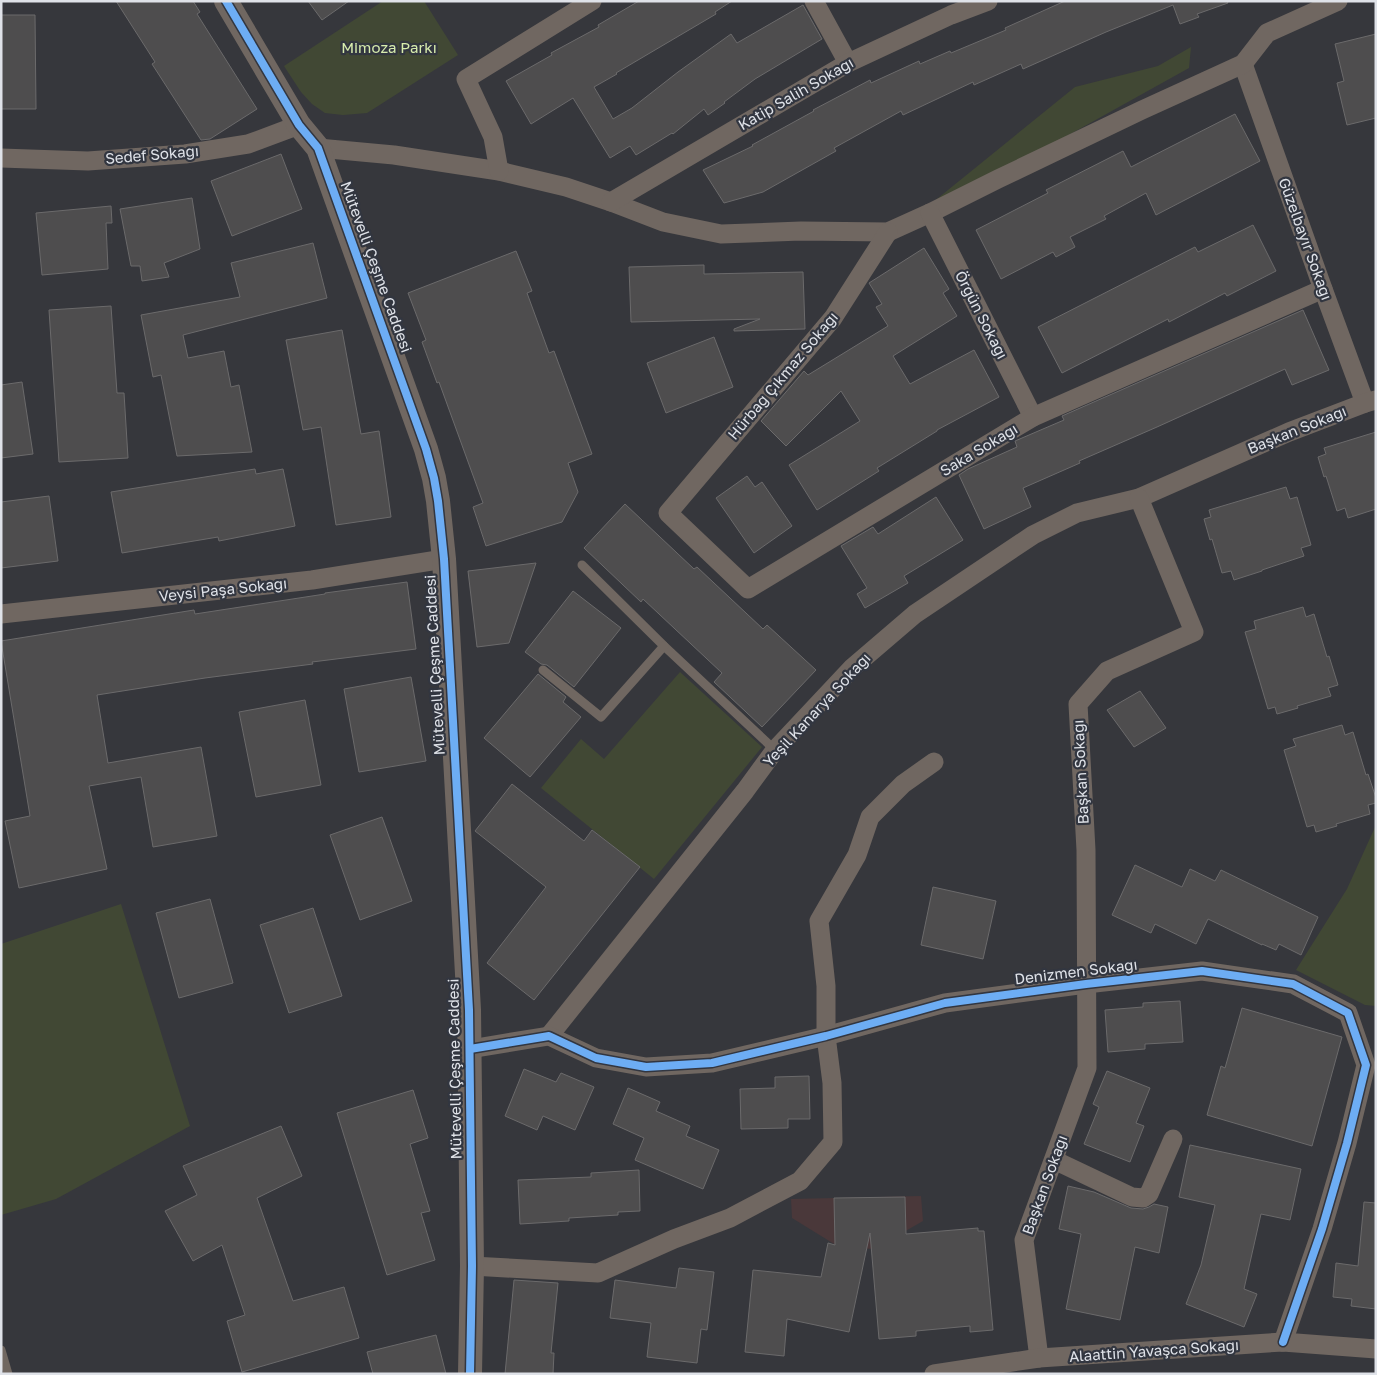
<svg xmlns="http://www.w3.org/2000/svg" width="1377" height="1375" font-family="'Golos Text',sans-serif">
  <rect width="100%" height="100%" fill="#36373c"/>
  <!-- commercial -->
  <polygon fill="#4a383a" points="921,1196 923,1221 874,1249 839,1247 792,1218 791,1199"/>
  <!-- green -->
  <g fill="#414834">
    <polygon points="383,1 424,1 458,55 367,113 343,115 325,113 312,104 301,92 284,66"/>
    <polygon points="1191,47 1189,68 1065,137 927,207 1075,87 1158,66"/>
    <polygon points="680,672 762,747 654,879 541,788 581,739 604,759"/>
    <polygon points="1376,825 1376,1006 1365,1005 1296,970 1347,889"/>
    <polygon points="121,904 190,1126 56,1199 1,1215 1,944"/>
  </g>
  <!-- building -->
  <g fill="#4e4d4e" stroke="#6b6a6b">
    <polygon points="116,1 193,1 200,12 197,14 257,109 210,139 201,140 152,64 155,62"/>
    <polygon points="308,1 349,1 322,20"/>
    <polygon points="639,1 732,1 715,12 716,14 616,73 617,74 594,87 613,119 632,108 678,72 731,34 737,43 803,5 822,39 755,79 724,102 725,103 708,115 704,109 673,134 672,133 636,155 630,146 610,158 573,98 531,124 506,81 552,55 551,53 599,27 598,25"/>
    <polygon points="1065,1 1227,1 1228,3 1197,14 1199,17 1180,24 1173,5 1106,32 1023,69 1021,64 974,85 973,82 903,115 901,111 834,148 836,151 763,192 724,203 703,170 753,146 752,145 814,111 813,110 870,80 871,83 919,61 920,64 950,51 951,53 1006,30 1005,28"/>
    <polygon points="1,15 35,15 36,109 1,109"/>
    <polygon points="1376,34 1376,118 1347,125 1337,83 1344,81 1335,44"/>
    <polygon points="1235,114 1260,161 1156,215 1146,193 1104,216 1106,219 1070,237 1075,247 1056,257 1053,252 1001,279 976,230 1048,193 1046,190 1123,151 1131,167"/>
    <polygon points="281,154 302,209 232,236 211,181"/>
    <polygon points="192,198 200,249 164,263 169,277 142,281 140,266 131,266 120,209"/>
    <polygon points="111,206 112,223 106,223 108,269 42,275 36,213"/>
    <polygon points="1253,225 1276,271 1227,296 1225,293 1169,322 1168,319 1062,373 1038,327 1195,247 1198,252"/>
    <polygon points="313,243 327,298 183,335 188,358 224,351 231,387 239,385 252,452 177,456 161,375 153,377 141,315 240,297 231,263"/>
    <polygon points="924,248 949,289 943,293 957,316 893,356 910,384 974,350 999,397 937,430 937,431 877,468 879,471 817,510 789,465 860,421 841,391 786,446 761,421 804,371 808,375 888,326 876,307 882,304 869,283"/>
    <polygon points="516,251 532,291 527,293 549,353 554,351 592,454 568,463 578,492 562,522 486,546 473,507 483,503 439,382 437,383 422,342 426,340 408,293"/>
    <polygon points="704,265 704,274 803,272 805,329 734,331 734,329 760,319 631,322 629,267"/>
    <polygon points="111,306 117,393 124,393 128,458 59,462 49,310"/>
    <polygon points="1303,310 1329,370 1292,385 1285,369 1157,427 1079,461 1080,463 1023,488 1031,507 984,529 959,475 968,469 1017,447 1015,441 1064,420 1062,416"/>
    <polygon points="342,330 361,434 379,431 391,517 336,525 321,427 303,430 286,340"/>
    <polygon points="714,337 733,387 666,413 647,363"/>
    <polygon points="22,382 33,454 1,458 1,385"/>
    <polygon points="1376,432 1376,509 1348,518 1345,508 1337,511 1326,476 1324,477 1318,457 1326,454 1324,448"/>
    <polygon points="255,469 256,474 283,469 295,526 219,541 218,537 122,553 111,492"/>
    <polygon points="747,476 755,487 762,482 792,526 754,553 716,498"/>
    <polygon points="1286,487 1290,499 1297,497 1311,545 1301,548 1304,556 1262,570 1262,571 1234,580 1231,571 1222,573 1212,539 1210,540 1204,519 1211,517 1209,510"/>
    <polygon points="49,496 58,561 1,568 1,502"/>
    <polygon points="936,497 963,540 904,576 908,583 865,608 857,594 867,588 841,546 873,527 878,534"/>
    <polygon points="625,504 694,569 697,567 763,629 767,625 816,670 762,727 714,682 722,673 643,599 641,602 584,548"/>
    <polygon points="536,563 509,643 477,647 468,571"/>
    <polygon points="407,582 416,649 312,662 313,664 205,678 97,695 108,763 201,747 217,836 153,847 141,777 89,786 107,869 19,888 5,821 30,816 1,641 194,610 195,614 325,594 325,593"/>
    <polygon points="573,591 621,628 574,687 547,665 541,664 525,652"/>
    <polygon points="1303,607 1306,617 1314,614 1327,657 1329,656 1338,685 1328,688 1331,696 1297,706 1298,708 1277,714 1275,707 1268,709 1245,632 1256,629 1254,621"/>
    <polygon points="538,674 566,697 563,702 581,717 530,777 484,738"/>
    <polygon points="411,677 426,761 359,772 344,689"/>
    <polygon points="1140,691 1166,728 1134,747 1107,710"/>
    <polygon points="305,700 321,785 256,797 239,712"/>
    <polygon points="1342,725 1345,735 1353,732 1366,775 1368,774 1376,798 1376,803 1368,805 1370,814 1336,824 1337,826 1316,832 1314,825 1307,827 1284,750 1296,746 1293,739"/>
    <polygon points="512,784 584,841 592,830 640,867 534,1000 487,963 546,887 475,831"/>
    <polygon points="382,817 412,901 360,920 330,835"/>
    <polygon points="1135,865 1182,887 1190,869 1215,881 1221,870 1318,917 1301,955 1279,944 1276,950 1262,944 1262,945 1208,919 1196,944 1155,924 1151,933 1112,915"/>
    <polygon points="933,887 996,901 983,959 921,945"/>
    <polygon points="210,899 233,983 179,998 156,913"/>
    <polygon points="313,908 342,996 289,1013 260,925"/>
    <polygon points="1180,1001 1183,1042 1145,1044 1145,1049 1108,1052 1105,1010 1143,1007 1143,1003"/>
    <polygon points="1242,1008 1342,1037 1312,1146 1207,1115 1221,1066 1225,1068"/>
    <polygon points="524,1069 556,1082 561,1073 594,1087 575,1130 543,1116 537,1130 505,1116"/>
    <polygon points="1107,1071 1150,1088 1136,1123 1144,1126 1130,1162 1084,1144 1099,1107 1093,1104"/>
    <polygon points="809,1076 810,1119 788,1119 788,1128 741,1129 740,1089 775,1088 775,1077"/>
    <polygon points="628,1088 660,1102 656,1111 690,1126 686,1136 719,1150 703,1189 635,1160 644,1138 613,1124"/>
    <polygon points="413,1090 428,1138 410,1144 430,1211 421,1213 435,1260 387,1275 337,1113"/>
    <polygon points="281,1126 302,1176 257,1198 293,1301 344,1287 359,1338 242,1372 227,1321 245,1315 222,1245 193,1261 165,1211 197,1195 183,1166"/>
    <polygon points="1190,1145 1301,1169 1290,1220 1261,1214 1244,1289 1257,1294 1244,1327 1186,1304 1201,1265 1215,1205 1179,1197"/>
    <polygon points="639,1170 640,1211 618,1212 618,1215 569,1218 569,1221 520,1224 518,1180 591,1177 591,1173"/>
    <polygon points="1068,1186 1094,1192 1131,1208 1143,1209 1149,1207 1154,1204 1168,1207 1159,1253 1135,1247 1120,1320 1066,1309 1081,1234 1059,1229"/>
    <polygon points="905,1197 906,1234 978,1228 978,1231 984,1231 993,1330 970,1332 970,1326 916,1331 916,1336 879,1339 870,1233 849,1332 787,1319 784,1356 745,1352 753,1270 821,1277 828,1243 835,1245 834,1198"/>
    <polygon points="1364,1202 1376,1203 1376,1309 1351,1306 1352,1299 1333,1297 1336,1263 1358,1266"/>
    <polygon points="679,1268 714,1272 707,1330 701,1329 697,1363 647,1357 651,1323 610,1318 615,1280 676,1288"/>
    <polygon points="514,1280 558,1283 551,1353 554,1353 553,1374 505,1374"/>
    <polygon points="436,1335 446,1374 373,1374 367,1352"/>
  </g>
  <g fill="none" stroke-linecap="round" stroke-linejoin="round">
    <!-- service -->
    <g stroke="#706761" stroke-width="9">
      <polyline points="582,565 664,646 775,750"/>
      <polyline points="543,670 601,717 664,646"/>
      <polyline points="1,1350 8,1374"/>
    </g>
    <!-- minor -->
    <g stroke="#706761" stroke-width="19">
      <polyline points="814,1 848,63"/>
      <polyline points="1243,64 1323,289 1365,403"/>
      <polyline points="318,148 394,155 499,171 566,187 611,202 663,222 721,234 801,231 888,232 930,213 998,179 1142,110 1243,64 1267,33 1338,1"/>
      <polyline points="1,158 88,161 185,154 248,144 299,125"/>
      <polyline points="499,171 493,137 466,79 592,1"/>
      <polyline points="611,202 848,63 951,15 988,1"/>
      <polyline points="930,213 1033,417"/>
      <polyline points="888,232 833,318 668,513 748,589 1033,417 1323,289"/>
      <polyline points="1,614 312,580 444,559"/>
      <polyline points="549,1036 745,791 775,750 852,668 915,614 1033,535 1077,513 1139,498 1289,432 1365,403 1376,400"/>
      <polyline points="470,1049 549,1036 596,1058 646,1067 712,1063 826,1036 945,1003 1086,984 1202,971 1293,984 1348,1013 1366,1065 1347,1143 1322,1229 1283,1342"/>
      <polyline points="1054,1160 1132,1197 1143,1198 1149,1194 1173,1139"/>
      <polyline points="472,1266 598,1273 674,1239 730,1218 800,1181 833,1142 832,1083 826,1036 826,986 819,921 857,855 870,817 903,784 934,762"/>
      <polyline points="1039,1358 1024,1240 1087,1068 1086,850 1078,704 1107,671 1194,632 1139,498"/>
      <polyline points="934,1374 1039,1358 1283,1342 1376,1349"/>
    </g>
    <!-- tertiary -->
    <polyline stroke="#706761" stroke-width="24" points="226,1 299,125 318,148 426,449 434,478 438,501 444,559 469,1010 472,1266 470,1374"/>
    <defs>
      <g id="cycleway">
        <polyline points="226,1 299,125 318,148 426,449 434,478 438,501 444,559 469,1010 472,1266 470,1374"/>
        <polyline points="470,1049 549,1036 596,1058 646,1067 712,1063 826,1036 945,1003 1086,984 1202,971 1293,984 1348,1013 1366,1065 1347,1143 1322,1229 1283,1342"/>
      </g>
    </defs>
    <!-- cycleway casing -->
    <use href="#cycleway" stroke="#323640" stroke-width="11"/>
    <!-- cycleway -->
    <use href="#cycleway" stroke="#6dadf4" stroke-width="8"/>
  </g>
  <g text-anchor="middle" stroke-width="4.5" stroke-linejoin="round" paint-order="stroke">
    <!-- park labels -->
    <g font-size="15" fill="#d7ecad" stroke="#323640">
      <text x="389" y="53">Mimoza Parkı</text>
    </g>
    <!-- street labels -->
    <g font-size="15" fill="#dfe2e8" stroke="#323640">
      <text transform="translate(796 94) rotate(-30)" y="5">Katip Salih Sokağı</text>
      <text transform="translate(152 155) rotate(-5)" y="5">Sedef Sokağı</text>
      <text transform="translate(1305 239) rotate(70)" y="5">Güzelbayır Sokağı</text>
      <text transform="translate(376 267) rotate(70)" y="5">Mütevelli Çeşme Caddesi</text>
      <text transform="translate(981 315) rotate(63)" y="5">Örgün Sokağı</text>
      <text transform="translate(783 376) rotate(-50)" y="5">Hürbağ Çıkmaz Sokağı</text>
      <text transform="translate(1297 430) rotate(-22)" y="5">Başkan Sokağı</text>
      <text transform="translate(979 450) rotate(-31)" y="5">Saka Sokağı</text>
      <text transform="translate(223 590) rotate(-6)" y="5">Veysi Paşa Sokağı</text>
      <text transform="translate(435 665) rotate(-93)" y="5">Mütevelli Çeşme Caddesi</text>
      <text transform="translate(817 710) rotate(-47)" y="5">Yeşil Kanarya Sokağı</text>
      <text transform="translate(1081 772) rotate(-93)" y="5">Başkan Sokağı</text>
      <text transform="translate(1076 972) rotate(-7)" y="5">Denizmen Sokağı</text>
      <text transform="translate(455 1069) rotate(-91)" y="5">Mütevelli Çeşme Caddesi</text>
      <text transform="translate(1045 1185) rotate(-70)" y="5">Başkan Sokağı</text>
      <text transform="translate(1154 1351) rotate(-4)" y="5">Alaattin Yavaşca Sokağı</text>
    </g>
  </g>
  <!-- border -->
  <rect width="1377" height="1375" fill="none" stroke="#dfe2e8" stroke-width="5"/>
</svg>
